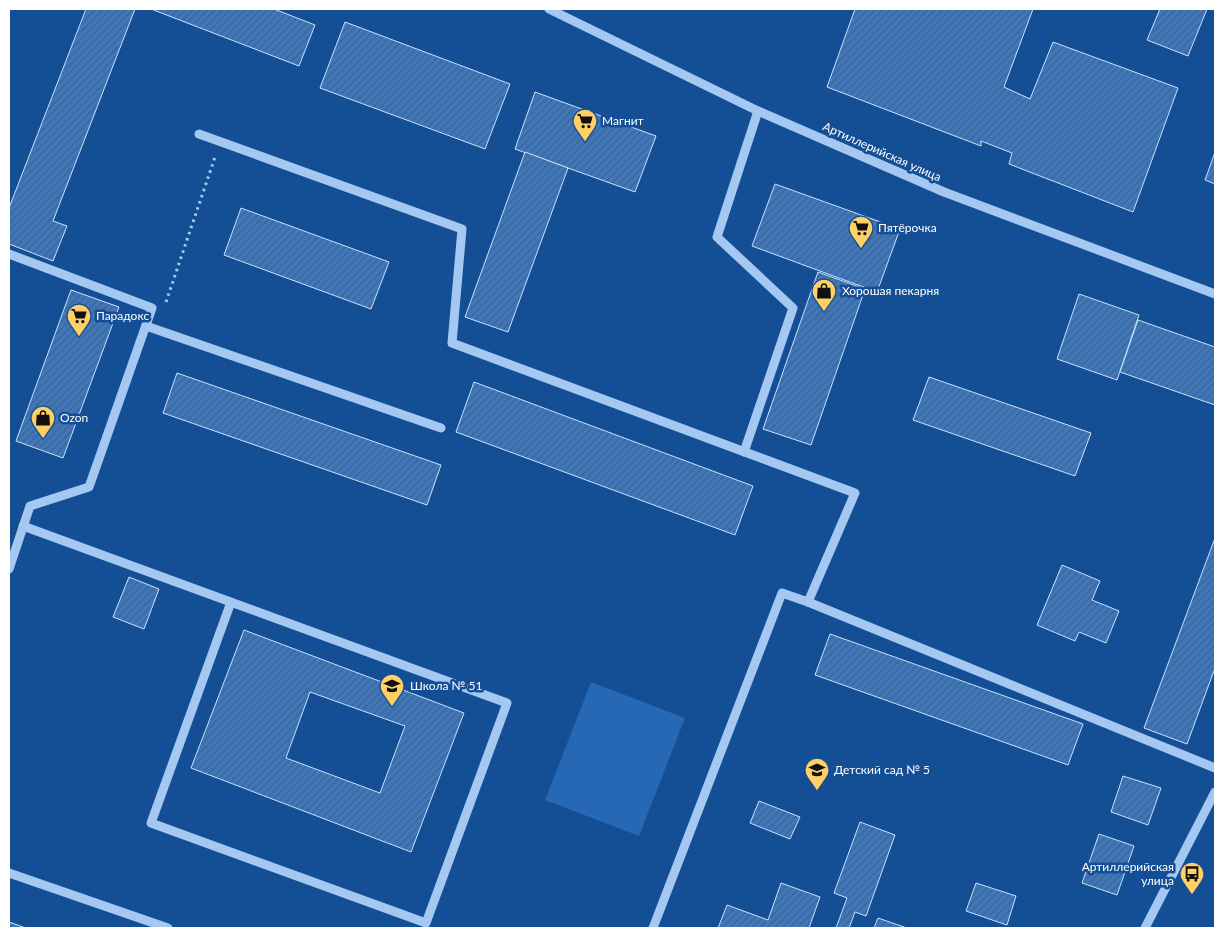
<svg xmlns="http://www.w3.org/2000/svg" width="1224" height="937" font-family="Lato,sans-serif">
  <defs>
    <pattern id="building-hatch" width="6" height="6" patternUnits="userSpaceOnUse" patternTransform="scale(1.25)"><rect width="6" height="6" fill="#3d77bd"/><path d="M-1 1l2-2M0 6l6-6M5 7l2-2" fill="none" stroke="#446284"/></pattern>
  </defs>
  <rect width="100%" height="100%" fill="#144e95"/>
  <!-- green -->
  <polygon fill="#2668b4" points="591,682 685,718 639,836 545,800"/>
  <!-- building -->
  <g fill="url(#building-hatch)" stroke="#cbe2fc" fill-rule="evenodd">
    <polygon points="86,9 135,9 53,221 67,226 53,261 9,244 9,208"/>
    <polygon points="151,9 274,9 315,25 299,66"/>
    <polygon points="855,9 1033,9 1004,87 1030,99 1053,42 1178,88 1133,212 1009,164 1012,153 981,141 981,146 827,87"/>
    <polygon points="1160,9 1207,9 1188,56 1147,40"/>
    <polygon points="345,22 510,84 485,149 320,88"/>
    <polygon points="535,92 656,136 635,192 515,149"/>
    <polygon points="525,152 568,168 508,332 465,317"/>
    <polygon points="1215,152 1215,184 1205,180"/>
    <polygon points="775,184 900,229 877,292 752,246"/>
    <polygon points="241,208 389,262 371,309 224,255"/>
    <polygon points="818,272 865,289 811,445 763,429"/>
    <polygon points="71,290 119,307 63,458 16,441"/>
    <polygon points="1079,294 1139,315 1117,380 1057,359"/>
    <polygon points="1138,320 1215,347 1215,405 1120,372"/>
    <polygon points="177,373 441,465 427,505 163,413"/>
    <polygon points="929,377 1091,433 1075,476 913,420"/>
    <polygon points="474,382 753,486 735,535 456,432"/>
    <polygon points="1215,538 1215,668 1187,744 1144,728"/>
    <polygon points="1062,565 1100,581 1092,600 1119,611 1106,643 1079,632 1075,641 1037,625"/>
    <polygon points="129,577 159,589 144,629 113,617"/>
    <path d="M 244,630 L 464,713 L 411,852 L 191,768 ZM 310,692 L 405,726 L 380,793 L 286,758 Z"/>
    <polygon points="830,634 1083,724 1068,765 815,675"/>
    <polygon points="1123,776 1161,788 1148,825 1111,812"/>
    <polygon points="759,801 800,817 790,839 750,823"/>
    <polygon points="860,822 895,835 866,916 855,912 849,928 836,928 847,898 834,893"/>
    <polygon points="1099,834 1134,846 1117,895 1082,883"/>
    <polygon points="781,883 820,897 809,928 718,928 727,905 768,920"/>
    <polygon points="976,883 1016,896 1007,925 966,911"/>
    <polygon points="878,918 907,928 874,928"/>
    <polygon points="9,922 26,928 9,928"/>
  </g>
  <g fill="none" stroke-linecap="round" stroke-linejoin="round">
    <!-- path -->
    <polyline stroke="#a4c8f2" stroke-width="3" stroke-dasharray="2.5 4" stroke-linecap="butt" points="166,302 215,157"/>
    <!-- minor -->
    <g stroke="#a4c8f2" stroke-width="9">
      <polyline points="549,9 758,111 944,192 1215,294"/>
      <polyline points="199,134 462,229 452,343 855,493 808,602 1215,768"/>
      <polyline points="9,254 152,308 89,487 30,506 9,569"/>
      <polyline points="146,326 441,428"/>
      <polyline points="744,452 793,308 717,237 758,111"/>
      <polyline points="23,526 507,703 426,923 151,823 231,602"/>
      <polyline points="9,873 168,928"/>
      <polyline points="653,928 782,593 808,602"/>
      <polyline points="1145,928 1215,792"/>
    </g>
  </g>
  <!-- icons -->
  <defs>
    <symbol id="supermarket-pin" viewBox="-11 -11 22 30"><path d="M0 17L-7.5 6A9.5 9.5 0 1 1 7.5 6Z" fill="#ffd064" stroke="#144e95"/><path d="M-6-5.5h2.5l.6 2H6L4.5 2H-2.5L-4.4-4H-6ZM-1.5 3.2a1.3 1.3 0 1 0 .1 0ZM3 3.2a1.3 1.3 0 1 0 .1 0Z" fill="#111"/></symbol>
    <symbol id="shop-pin" viewBox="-11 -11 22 30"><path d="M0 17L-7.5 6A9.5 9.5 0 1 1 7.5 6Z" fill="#ffd064" stroke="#144e95"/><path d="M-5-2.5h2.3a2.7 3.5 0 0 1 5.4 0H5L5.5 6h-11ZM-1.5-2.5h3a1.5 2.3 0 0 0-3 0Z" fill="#111"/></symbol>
    <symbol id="school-pin" viewBox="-11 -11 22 30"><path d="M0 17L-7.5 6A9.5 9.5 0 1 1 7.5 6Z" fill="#ffd064" stroke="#144e95"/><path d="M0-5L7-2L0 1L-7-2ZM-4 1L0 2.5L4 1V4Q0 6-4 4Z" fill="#111"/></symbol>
    <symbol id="bus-pin" viewBox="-11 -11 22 30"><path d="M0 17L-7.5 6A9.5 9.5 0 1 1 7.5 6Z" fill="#ffd064" stroke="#144e95"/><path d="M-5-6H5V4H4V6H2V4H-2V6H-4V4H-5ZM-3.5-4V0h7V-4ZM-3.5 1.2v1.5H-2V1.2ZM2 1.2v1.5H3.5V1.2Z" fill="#111"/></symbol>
  </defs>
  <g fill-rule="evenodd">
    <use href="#supermarket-pin" x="571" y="107" width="28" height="38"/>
    <use href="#supermarket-pin" x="847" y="214" width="28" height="38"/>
    <use href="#shop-pin" x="810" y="277" width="28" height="38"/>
    <use href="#supermarket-pin" x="65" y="302" width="28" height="38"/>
    <use href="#shop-pin" x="29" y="404" width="28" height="38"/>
    <use href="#school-pin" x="378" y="672" width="28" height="38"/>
    <use href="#school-pin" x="803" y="756" width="28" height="38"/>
    <use href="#bus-pin" x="1178" y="860" width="28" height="38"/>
  </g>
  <g text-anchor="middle" stroke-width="5" stroke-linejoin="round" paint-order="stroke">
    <!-- poi labels -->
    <g font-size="12" fill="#fff" stroke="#144e95" text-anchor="start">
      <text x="602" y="125">Магнит</text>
      <text x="878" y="232">Пятёрочка</text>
      <text x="842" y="295">Хорошая пекарня</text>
      <text x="96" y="320">Парадокс</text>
      <text x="60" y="422">Ozon</text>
      <text x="410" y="690">Школа № 51</text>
      <text x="834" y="774">Детский сад № 5</text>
      <text x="1174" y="871" text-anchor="end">Артиллерийская<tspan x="1174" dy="14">улица</tspan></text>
    </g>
    <!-- street labels -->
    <g font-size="12" fill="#fff" stroke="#144e95">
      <text transform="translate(882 152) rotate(24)" y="4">Артиллерийская улица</text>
    </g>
  </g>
  <!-- border -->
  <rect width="1224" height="937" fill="none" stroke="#ffffff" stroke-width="20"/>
</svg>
